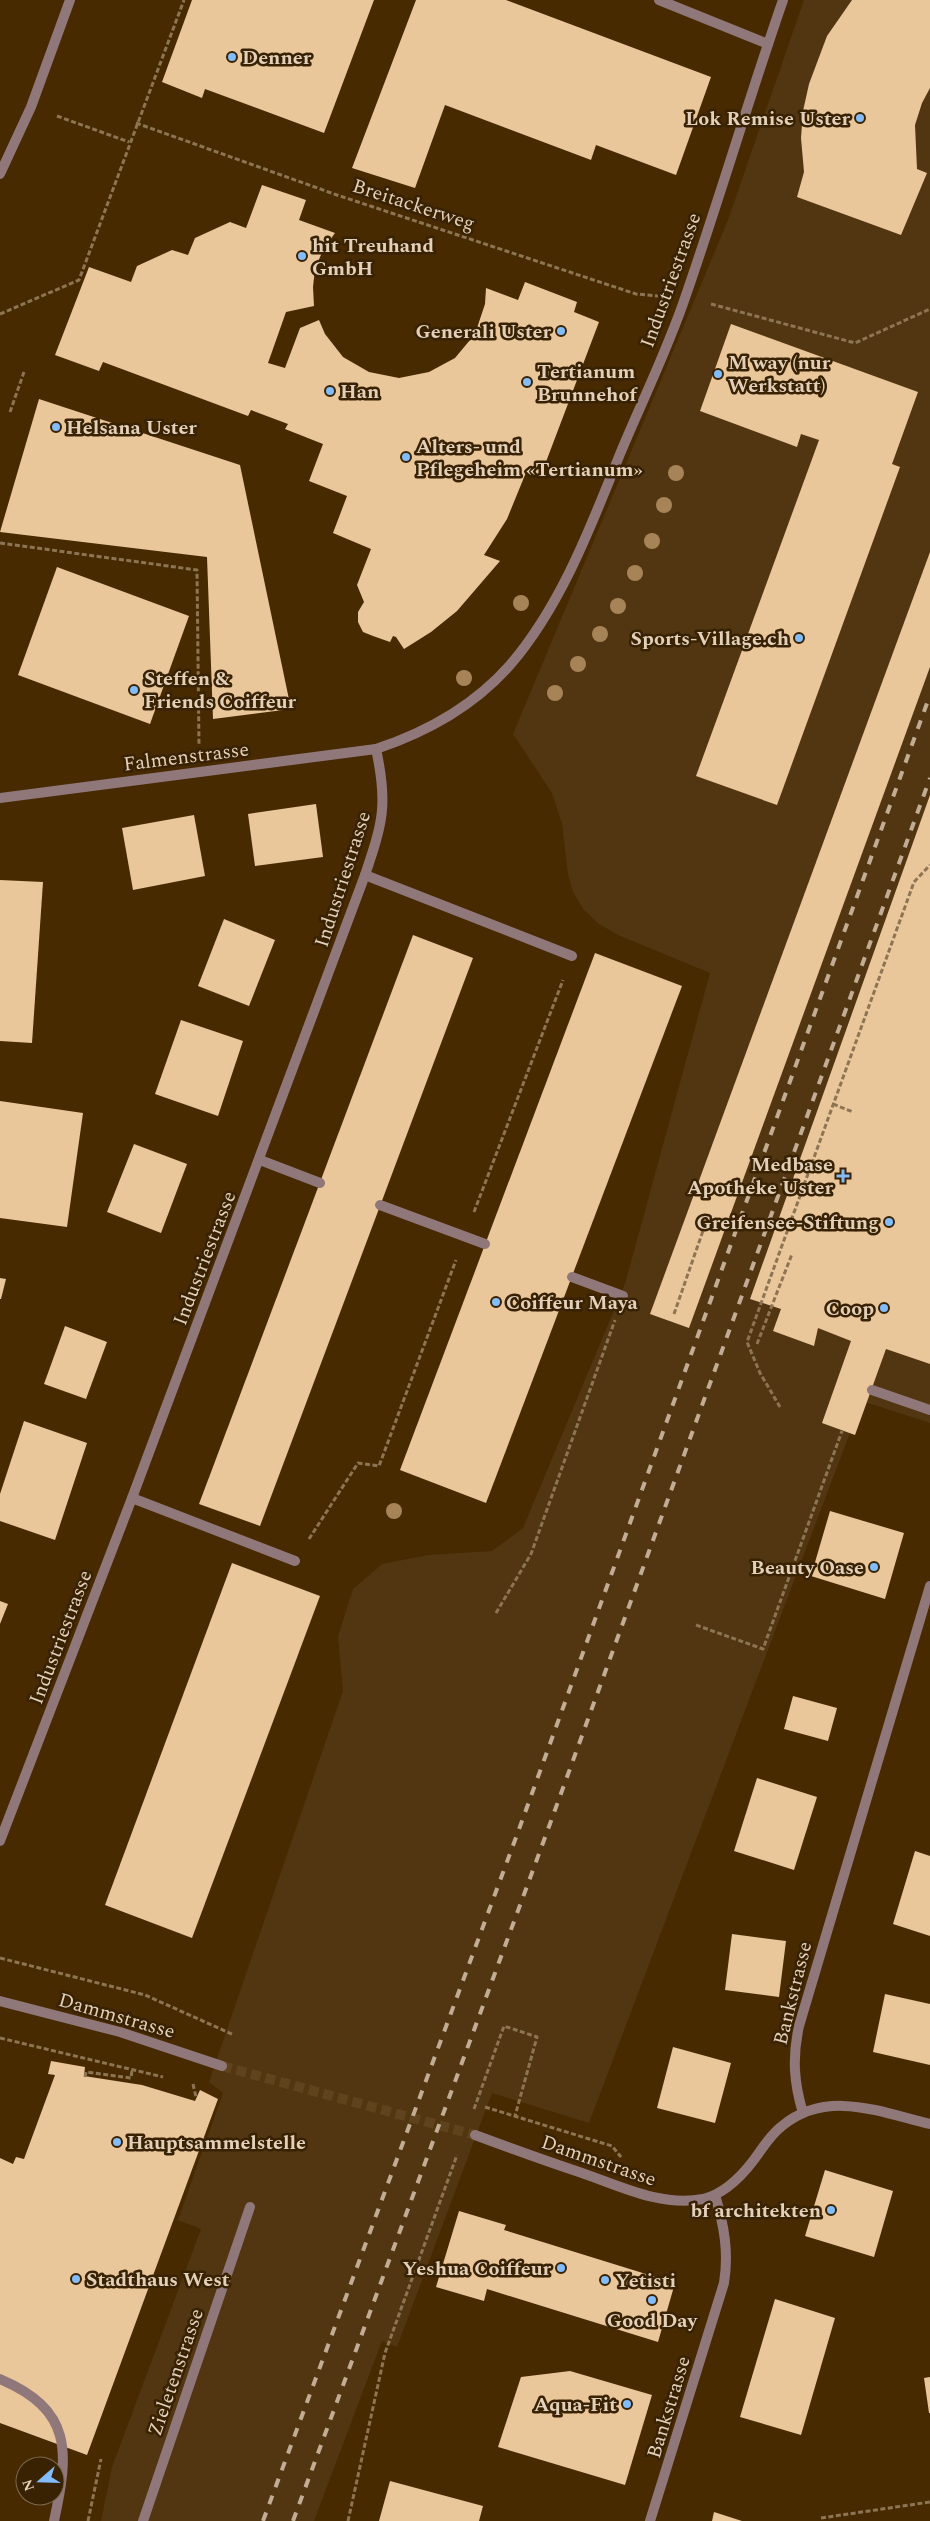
<svg xmlns="http://www.w3.org/2000/svg" width="930" height="2521" font-family="Spectral,serif">
  <rect width="100%" height="100%" fill="#472a00"/>
  <!-- built -->
  <polygon fill="#513611" points="804,0 930,0 930,1423 862,1401 589,2123 492,2093 397,2347 382,2341 314,2521 101,2521 112,2467 201,2229 178,2220 223,2093 209,2082 343,1691 338,1636 353,1589 382,1564 428,1555 492,1551 523,1528 625,1284 710,973 618,935 599,924 584,910 573,892 568,874 562,823 552,793 513,734 728,220"/>
  <!-- building -->
  <g fill="#eac69b">
    <polygon points="192,0 374,0 324,133 205,89 202,98 162,82"/>
    <polygon points="416,0 506,0 711,77 676,175 596,145 591,160 445,105 415,188 352,168"/>
    <polygon points="852,0 930,0 930,88 922,103 915,125 917,169 927,173 901,235 797,197 804,172 801,138 803,111 809,84 827,36"/>
    <polygon points="262,185 306,200 299,220 335,233 323,250 315,269 313,287 314,306 286,312 268,363 285,368 300,328 319,320 325,334 343,357 369,372 399,378 429,372 455,358 475,334 485,304 486,288 518,300 525,282 577,302 574,312 599,322 541,475 527,470 507,519 484,555 500,561 457,611 431,632 404,649 396,637 393,636 390,642 373,636 363,632 358,622 358,612 364,602 357,585 371,549 333,533 347,496 309,481 323,444 285,429 288,424 251,410 248,416 103,362 99,371 55,355 89,267 131,282 137,266 172,250 188,255 195,238 230,222 246,228"/>
    <polygon points="731,324 918,392 892,464 900,467 777,805 696,776 819,440 801,434 797,447 700,411"/>
    <polygon points="39,399 240,465 291,709 213,719 207,557 0,532"/>
    <polygon points="930,552 930,667 689,1328 650,1314"/>
    <polygon points="57,567 189,616 150,724 18,675"/>
    <polygon points="930,795 930,1364 886,1349 855,1435 822,1423 851,1341 818,1328 814,1346 773,1331 781,1309 750,1299"/>
    <polygon points="316,804 323,857 255,866 248,814"/>
    <polygon points="194,815 205,876 133,890 122,828"/>
    <polygon points="0,880 43,882 32,1043 0,1041"/>
    <polygon points="224,919 275,940 249,1006 198,986"/>
    <polygon points="413,935 473,958 260,1526 199,1504"/>
    <polygon points="595,953 682,986 486,1503 400,1470"/>
    <polygon points="181,1020 243,1041 218,1116 155,1094"/>
    <polygon points="0,1101 83,1113 67,1227 0,1218"/>
    <polygon points="134,1144 187,1164 161,1233 107,1212"/>
    <polygon points="0,1278 6,1279 1,1299 0,1299"/>
    <polygon points="65,1326 107,1342 86,1399 44,1384"/>
    <polygon points="24,1421 87,1443 55,1540 0,1521 0,1494"/>
    <polygon points="830,1511 904,1533 885,1599 811,1576"/>
    <polygon points="232,1563 320,1596 192,1938 105,1905"/>
    <polygon points="0,1601 8,1604 0,1624"/>
    <polygon points="793,1696 837,1708 828,1741 784,1729"/>
    <polygon points="757,1778 817,1797 794,1870 734,1851"/>
    <polygon points="915,1851 930,1856 930,1936 893,1924"/>
    <polygon points="732,1934 786,1941 779,1997 725,1990"/>
    <polygon points="885,1994 930,2004 930,2065 873,2052"/>
    <polygon points="673,2047 731,2063 715,2123 657,2108"/>
    <polygon points="51,2061 85,2067 84,2076 142,2085 195,2101 200,2090 218,2099 87,2455 0,2423 0,2158 13,2164 16,2157 24,2159 55,2075 48,2074"/>
    <polygon points="825,2170 893,2191 874,2257 805,2236"/>
    <polygon points="459,2211 506,2225 504,2230 675,2283 658,2342 487,2289 484,2301 436,2287"/>
    <polygon points="775,2299 835,2318 801,2435 740,2417"/>
    <polygon points="570,2371 652,2395 625,2485 498,2447 521,2377"/>
    <polygon points="930,2377 930,2413 929,2413 924,2378"/>
    <polygon points="390,2481 483,2506 479,2521 379,2521"/>
    <polygon points="714,2512 742,2521 712,2521"/>
  </g>
  <g fill="none" stroke-linecap="round" stroke-linejoin="round">
    <!-- street-tunnel -->
    <polyline stroke="#5e431c" stroke-width="10" stroke-dasharray="10 5" stroke-linecap="butt" points="222,2066 475,2135"/>
    <!-- path -->
    <g stroke="#8d7554" stroke-width="3" stroke-dasharray="5 2.5" stroke-linecap="butt">
      <polyline points="57,116 129,142"/>
      <polyline points="136,123 337,195 636,294 658,296"/>
      <polyline points="711,304 855,343 930,309"/>
      <polyline points="0,314 79,280 184,0"/>
      <polyline points="10,412 24,372"/>
      <polyline points="0,543 197,570 199,745"/>
      <polyline points="833,1104 853,1112"/>
      <polyline points="474,1212 563,980"/>
      <polyline points="674,1314 705,1225"/>
      <polyline points="757,1344 792,1254"/>
      <polyline points="780,1407 760,1373 747,1342 914,882 930,865"/>
      <polyline points="309,1539 358,1463 379,1466 456,1260"/>
      <polyline points="496,1613 531,1554 615,1320"/>
      <polyline points="696,1625 763,1649 842,1431"/>
      <polyline points="0,1958 145,1995 234,2035"/>
      <polyline points="0,2038 163,2077"/>
      <polyline points="85,2077 86,2072 131,2078 132,2070"/>
      <polyline points="193,2084 196,2097"/>
      <polyline points="485,2107 612,2146 621,2157"/>
      <polyline points="474,2109 504,2026 537,2037 515,2116"/>
      <polyline points="821,2518 930,2502"/>
      <polyline points="88,2521 101,2459"/>
      <polyline points="348,2521 385,2353 457,2155"/>
    </g>
    <!-- lane -->
    <g stroke="#90777a" stroke-width="10">
      <polyline points="659,0 768,44"/>
      <polyline points="365,875 572,956"/>
      <polyline points="260,1160 320,1183"/>
      <polyline points="380,1205 485,1244"/>
      <polyline points="572,1277 623,1296"/>
      <polyline points="872,1390 930,1410"/>
      <polyline points="132,1498 295,1561"/>
      <path d="M 0,2379 C 73,2410 69,2452 54,2521"/>
    </g>
    <!-- street -->
    <g stroke="#90777a" stroke-width="10">
      <polyline points="0,174 31,107 70,0"/>
      <polyline points="0,798 376,749"/>
      <path d="M 0,1841 L 132,1498 L 365,875 C 383,822 388,804 376,749 C 427,732 474,706 510,665 C 561,606 591,526 620,454 C 642,401 668,349 686,295 C 720,197 749,98 783,0"/>
      <polyline points="0,2001 120,2032 222,2066"/>
      <path d="M 803,2113 C 794,2083 792,2058 799,2026 L 930,1586"/>
      <path d="M 475,2135 C 510,2148 546,2161 582,2173 C 620,2186 661,2207 703,2199 C 724,2194 740,2178 753,2161 C 762,2149 770,2135 782,2126 C 827,2089 880,2112 930,2124"/>
      <polyline points="143,2521 250,2207"/>
      <path d="M 650,2521 L 724,2283 C 729,2252 724,2225 715,2195"/>
    </g>
    <!-- rail -->
    <g stroke="#c2ad94" stroke-width="4" stroke-dasharray="9 9" stroke-linecap="butt">
      <polyline points="263,2521 518,1832 930,695"/>
      <polyline points="293,2521 547,1832 930,778"/>
    </g>
  </g>
  <!-- trees -->
  <g fill="#a78458">
    <circle cx="676" cy="473" r="8"/>
    <circle cx="664" cy="505" r="8"/>
    <circle cx="652" cy="541" r="8"/>
    <circle cx="635" cy="573" r="8"/>
    <circle cx="521" cy="603" r="8"/>
    <circle cx="618" cy="606" r="8"/>
    <circle cx="600" cy="634" r="8"/>
    <circle cx="578" cy="664" r="8"/>
    <circle cx="464" cy="678" r="8"/>
    <circle cx="555" cy="693" r="8"/>
    <circle cx="394" cy="1511" r="8"/>
  </g>
  <!-- markers -->
  <g fill="#82bcfa" stroke="#382202" stroke-width="2">
    <circle cx="232" cy="57" r="5"/>
    <circle cx="860" cy="118" r="5"/>
    <circle cx="302" cy="256" r="5"/>
    <circle cx="561" cy="331" r="5"/>
    <circle cx="718" cy="374" r="5"/>
    <circle cx="527" cy="382" r="5"/>
    <circle cx="330" cy="391" r="5"/>
    <circle cx="56" cy="427" r="5"/>
    <circle cx="406" cy="457" r="5"/>
    <circle cx="799" cy="638" r="5"/>
    <circle cx="134" cy="690" r="5"/>
    <path d="M840.5 1168.5h5v5h5v5h-5v5h-5v-5h-5v-5h5z"/>
    <circle cx="889" cy="1222" r="5"/>
    <circle cx="496" cy="1302" r="5"/>
    <circle cx="884" cy="1308" r="5"/>
    <circle cx="874" cy="1567" r="5"/>
    <circle cx="117" cy="2142" r="5"/>
    <circle cx="831" cy="2210" r="5"/>
    <circle cx="561" cy="2268" r="5"/>
    <circle cx="76" cy="2279" r="5"/>
    <circle cx="605" cy="2280" r="5"/>
    <circle cx="652" cy="2300" r="5"/>
    <circle cx="627" cy="2404" r="5"/>
  </g>
  <g text-anchor="middle" stroke-width="5" stroke-linejoin="round" paint-order="stroke">
    <!-- poi labels -->
    <g font-size="20" font-weight="bold" fill="#e3d0bb" stroke="#382202" text-anchor="start">
      <text x="242" y="64">Denner</text>
      <text x="850" y="125" text-anchor="end">Lok Remise Uster</text>
      <text x="312" y="252">hit Treuhand<tspan x="312" dy="23">GmbH</tspan></text>
      <text x="551" y="338" text-anchor="end">Generali Uster</text>
      <text x="728" y="369">M way (nur<tspan x="728" dy="23">Werkstatt)</tspan></text>
      <text x="537" y="378">Tertianum<tspan x="537" dy="23">Brunnehof</tspan></text>
      <text x="340" y="398">Han</text>
      <text x="66" y="434">Helsana Uster</text>
      <text x="416" y="453">Alters- und<tspan x="416" dy="23">Pflegeheim «Tertianum»</tspan></text>
      <text x="789" y="645" text-anchor="end">Sports-Village.ch</text>
      <text x="144" y="685">Steffen &amp;<tspan x="144" dy="23">Friends Coiffeur</tspan></text>
      <text x="833" y="1171" text-anchor="end">Medbase<tspan x="833" dy="23">Apotheke Uster</tspan></text>
      <text x="879" y="1229" text-anchor="end">Greifensee-Stiftung</text>
      <text x="506" y="1309">Coiffeur Maya</text>
      <text x="874" y="1315" text-anchor="end">Coop</text>
      <text x="864" y="1574" text-anchor="end">Beauty Oase</text>
      <text x="127" y="2149">Hauptsammelstelle</text>
      <text x="821" y="2217" text-anchor="end">bf architekten</text>
      <text x="551" y="2275" text-anchor="end">Yeshua Coiffeur</text>
      <text x="86" y="2286">Stadthaus West</text>
      <text x="615" y="2287">Yetisti</text>
      <text x="652" y="2327" text-anchor="middle">Good Day</text>
      <text x="617" y="2411" text-anchor="end">Aqua-Fit</text>
    </g>
    <!-- street labels -->
    <g font-size="20" fill="#e3d0bb" stroke="#382202">
      <text transform="translate(414 204) rotate(18)" y="7">Breitackerweg</text>
      <text transform="translate(670 280) rotate(-70)" y="7">Industriestrasse</text>
      <text transform="translate(186 756) rotate(-7)" y="7">Falmenstrasse</text>
      <text transform="translate(342 879) rotate(-72)" y="7">Industriestrasse</text>
      <text transform="translate(204 1258) rotate(-69)" y="7">Industriestrasse</text>
      <text transform="translate(60 1637) rotate(-69)" y="7">Industriestrasse</text>
      <text transform="translate(792 1993) rotate(-76)" y="7">Bankstrasse</text>
      <text transform="translate(117 2015) rotate(16)" y="7">Dammstrasse</text>
      <text transform="translate(599 2160) rotate(19)" y="7">Dammstrasse</text>
      <text transform="translate(175 2372) rotate(-71)" y="7">Zieletenstrasse</text>
      <text transform="translate(668 2407) rotate(-73)" y="7">Bankstrasse</text>
    </g>
  </g>
  <!-- north arrow -->
  <g transform="translate(40 2481) rotate(250)"><circle r="24" fill="#382202" stroke="#7c684c"/>
  <path d="M0-4L9 19L0 12L-9 19Z" fill="#82bcfa"/>
  <text y="-8" font-size="14" font-weight="bold" text-anchor="middle" fill="#e3d0bb">N</text>
  </g>
</svg>
